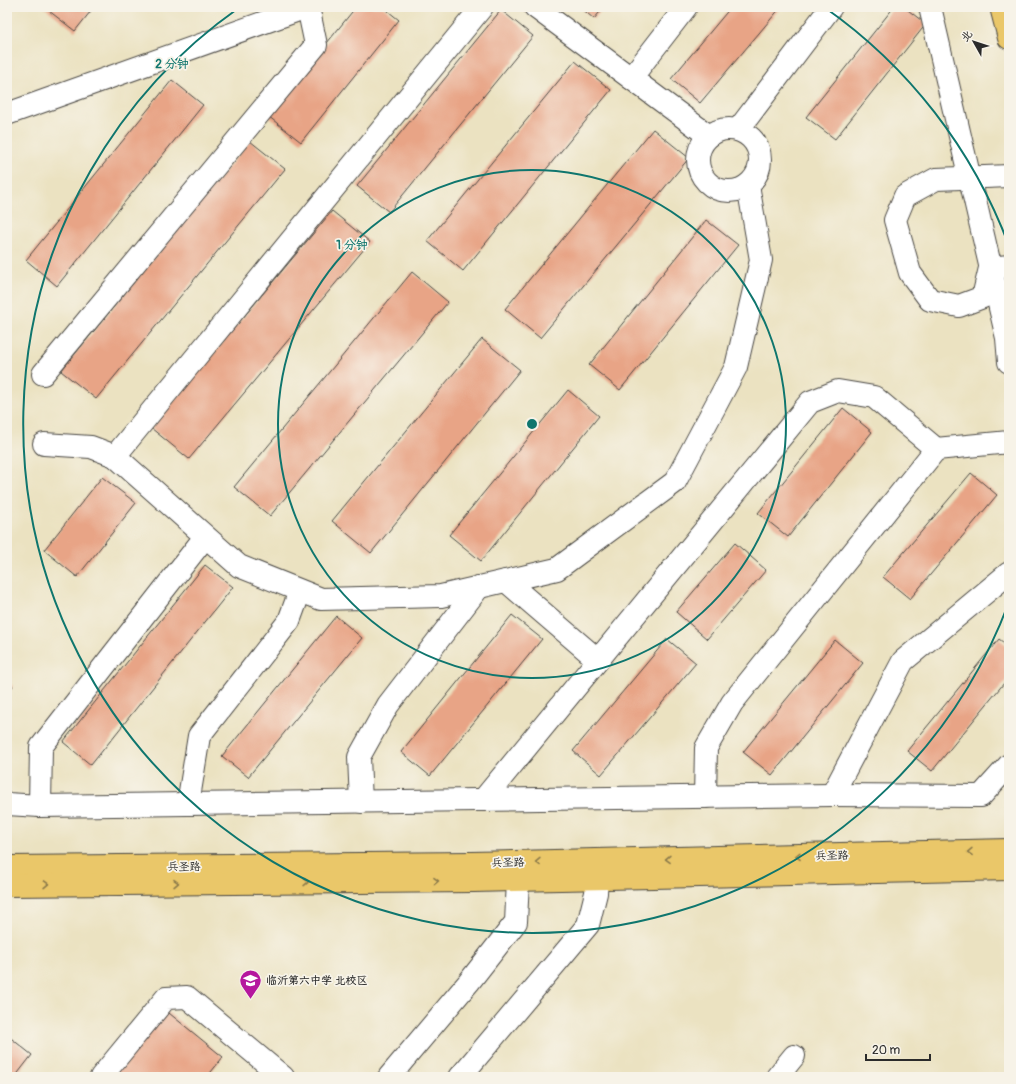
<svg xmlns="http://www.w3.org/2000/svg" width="1016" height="1084" font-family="Pangolin,'LXGW WenKai TC',sans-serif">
  <rect width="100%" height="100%" fill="#f7f3e8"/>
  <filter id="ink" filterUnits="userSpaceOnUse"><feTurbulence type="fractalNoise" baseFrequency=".025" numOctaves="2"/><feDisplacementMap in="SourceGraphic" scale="8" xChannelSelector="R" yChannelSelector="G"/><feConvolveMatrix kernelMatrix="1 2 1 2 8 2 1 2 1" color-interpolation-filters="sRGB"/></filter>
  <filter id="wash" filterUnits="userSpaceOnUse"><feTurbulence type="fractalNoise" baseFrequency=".012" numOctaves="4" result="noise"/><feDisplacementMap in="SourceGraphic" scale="16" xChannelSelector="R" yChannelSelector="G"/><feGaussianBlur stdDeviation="0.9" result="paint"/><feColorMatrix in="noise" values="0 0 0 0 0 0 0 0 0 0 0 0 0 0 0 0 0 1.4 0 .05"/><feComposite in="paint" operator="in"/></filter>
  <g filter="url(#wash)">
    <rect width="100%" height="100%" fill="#ebe2c1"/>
    <g id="blocks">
      <!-- building -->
      <g fill="#e8a486">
        <polygon points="44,7 94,7 75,31"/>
        <polygon points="356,7 383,7 399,20 301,142 268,116"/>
        <polygon points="580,7 604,7 594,19"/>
        <polygon points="731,7 781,7 700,103 671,79"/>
        <polygon points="894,7 904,7 926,24 835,139 806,117"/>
        <polygon points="501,10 533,36 389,212 357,186"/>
        <polygon points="575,61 611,90 463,271 427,241"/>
        <polygon points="172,80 203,105 57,286 26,260"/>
        <polygon points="653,129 689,158 540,338 505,309"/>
        <polygon points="250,141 285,169 96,399 61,371"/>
        <polygon points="332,211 370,242 189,459 151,428"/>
        <polygon points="706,220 738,245 620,390 589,365"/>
        <polygon points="412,272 448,302 270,516 234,487"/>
        <polygon points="482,339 520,370 371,553 332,521"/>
        <polygon points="568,390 599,416 481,561 449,535"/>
        <polygon points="843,408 872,432 788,537 758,513"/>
        <polygon points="971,473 997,495 910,599 883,577"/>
        <polygon points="102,477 136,503 77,577 44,550"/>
        <polygon points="735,543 766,570 707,639 676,612"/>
        <polygon points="205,565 233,587 91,765 63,742"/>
        <polygon points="512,615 542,639 430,776 401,752"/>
        <polygon points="336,616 362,638 248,777 222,756"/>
        <polygon points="667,639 696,663 601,775 573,751"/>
        <polygon points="999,639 1009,647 1009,677 932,771 907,751"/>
        <polygon points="835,640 863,663 772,775 743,752"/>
        <polygon points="7,682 13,686 7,693"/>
        <polygon points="164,1009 223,1057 207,1077 110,1077"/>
        <polygon points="7,1035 32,1055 15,1077 7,1077"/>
      </g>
    </g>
  </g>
  <g filter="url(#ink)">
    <use href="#blocks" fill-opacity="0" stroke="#484642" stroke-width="1"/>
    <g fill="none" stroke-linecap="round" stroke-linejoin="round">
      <defs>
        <g id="minor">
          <polyline points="535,7 709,136"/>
          <polyline points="930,7 1007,338 1009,362"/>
          <polyline points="631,78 686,7"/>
          <polyline points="7,114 307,7"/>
          <circle cx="729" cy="160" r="31"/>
          <polyline points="738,130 831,7"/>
          <polyline points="1009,176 936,179 905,196 895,220 910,273 930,300 959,306 983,297 990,268 1009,266"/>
          <polyline points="43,374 316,45 308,7"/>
          <polyline points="44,444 91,447 115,456 239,566 321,599 441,596 557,569 675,482 736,367 761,260 748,185"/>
          <polyline points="115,456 482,7"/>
          <polyline points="506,581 598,660"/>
          <polyline points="832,795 903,661 1009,573"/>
          <polyline points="705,797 706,748 732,703 936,449"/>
          <polyline points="483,800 810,402 838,391 874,397 936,449 1009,442"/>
          <polyline points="361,802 359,757 388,705 479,587"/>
          <polyline points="7,804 40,806 832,795 981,796 1009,765"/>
          <polyline points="188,804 199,736 289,621 300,591"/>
          <polyline points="40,806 41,747 205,537"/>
          <polyline points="101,1077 166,998 187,997 283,1077"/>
          <polyline points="389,1077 469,982 516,922 518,880"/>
          <polyline points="460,1077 588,925 596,893 597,878"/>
          <polyline points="777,1077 794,1056"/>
        </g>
        <g id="major">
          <polyline points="1001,7 1009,38"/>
          <polyline points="7,867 472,863 1009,850"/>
          <polyline points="7,885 474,881 1009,869"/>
        </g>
      </defs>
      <!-- minor casing -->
      <use href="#minor" stroke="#484642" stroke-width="24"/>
      <!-- major casing -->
      <use href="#major" stroke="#484642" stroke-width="24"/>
      <!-- minor -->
      <use href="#minor" stroke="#fff" stroke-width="22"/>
      <!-- major -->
      <use href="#major" stroke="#eac769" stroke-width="22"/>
    </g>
    <!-- one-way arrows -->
    <defs><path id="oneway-chevron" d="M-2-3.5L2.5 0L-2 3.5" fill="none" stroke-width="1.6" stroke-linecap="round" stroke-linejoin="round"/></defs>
    <g stroke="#8a794a">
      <use href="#oneway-chevron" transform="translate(970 852) rotate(179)"/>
      <use href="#oneway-chevron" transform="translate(798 856) rotate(179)"/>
      <use href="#oneway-chevron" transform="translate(668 859) rotate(179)"/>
      <use href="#oneway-chevron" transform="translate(538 862) rotate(179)"/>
      <use href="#oneway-chevron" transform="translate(436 881) rotate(-1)"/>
      <use href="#oneway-chevron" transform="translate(306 882) rotate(-1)"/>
      <use href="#oneway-chevron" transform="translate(176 883) rotate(-1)"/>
      <use href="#oneway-chevron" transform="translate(46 884) rotate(-1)"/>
    </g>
  </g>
  <!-- distance rings -->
  <g fill="none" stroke="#0f766e" stroke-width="2">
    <circle cx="532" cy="424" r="254"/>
    <path d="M1009 602A509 509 0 1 1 240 7M824 7A509 509 0 0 1 1009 246"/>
  </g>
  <!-- icons -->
  <defs>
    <symbol id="school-pin" viewBox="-11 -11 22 30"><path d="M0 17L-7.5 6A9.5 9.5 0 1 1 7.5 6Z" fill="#b5179e" stroke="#f7f3e8"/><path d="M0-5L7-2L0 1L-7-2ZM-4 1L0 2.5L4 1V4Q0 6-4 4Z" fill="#fff"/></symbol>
  </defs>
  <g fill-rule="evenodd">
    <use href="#school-pin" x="238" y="968" width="25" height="34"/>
  </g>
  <g text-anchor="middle" stroke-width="3.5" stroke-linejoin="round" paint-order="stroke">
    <!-- street labels -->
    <g font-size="11" fill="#2b2b2b" stroke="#f7f3e8">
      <text transform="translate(832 855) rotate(-1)" y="4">兵圣路</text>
      <text transform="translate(508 862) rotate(-1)" y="4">兵圣路</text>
      <text x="184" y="870">兵圣路</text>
    </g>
    <!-- poi labels -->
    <g font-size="11" font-weight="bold" fill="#2b2b2b" stroke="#f7f3e8" text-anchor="start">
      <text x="266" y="984">临沂第六中学 北校区</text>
    </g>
  </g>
  <circle cx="532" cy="424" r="6" fill="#0f766e" stroke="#f7f3e8" stroke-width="2"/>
  <g font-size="12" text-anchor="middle" font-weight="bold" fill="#0f766e" stroke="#f7f3e8" stroke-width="3.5" stroke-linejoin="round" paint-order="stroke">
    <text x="172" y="68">2 分钟</text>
    <text x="352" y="249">1 分钟</text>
  </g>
  <!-- margin -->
  <rect width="1016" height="1084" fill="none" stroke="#f7f3e8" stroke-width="24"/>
  <!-- north arrow -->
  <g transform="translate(974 42) rotate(309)" stroke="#f7f3e8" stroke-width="3" paint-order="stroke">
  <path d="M0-3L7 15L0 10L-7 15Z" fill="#2b2b2b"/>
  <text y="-6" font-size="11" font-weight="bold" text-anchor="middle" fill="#2b2b2b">北</text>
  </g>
  <!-- scale -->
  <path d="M866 1054v6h64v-6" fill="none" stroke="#2b2b2b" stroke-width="2"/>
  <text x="872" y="1054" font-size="12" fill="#2b2b2b" stroke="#f7f3e8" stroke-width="3" paint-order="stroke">20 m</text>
</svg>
